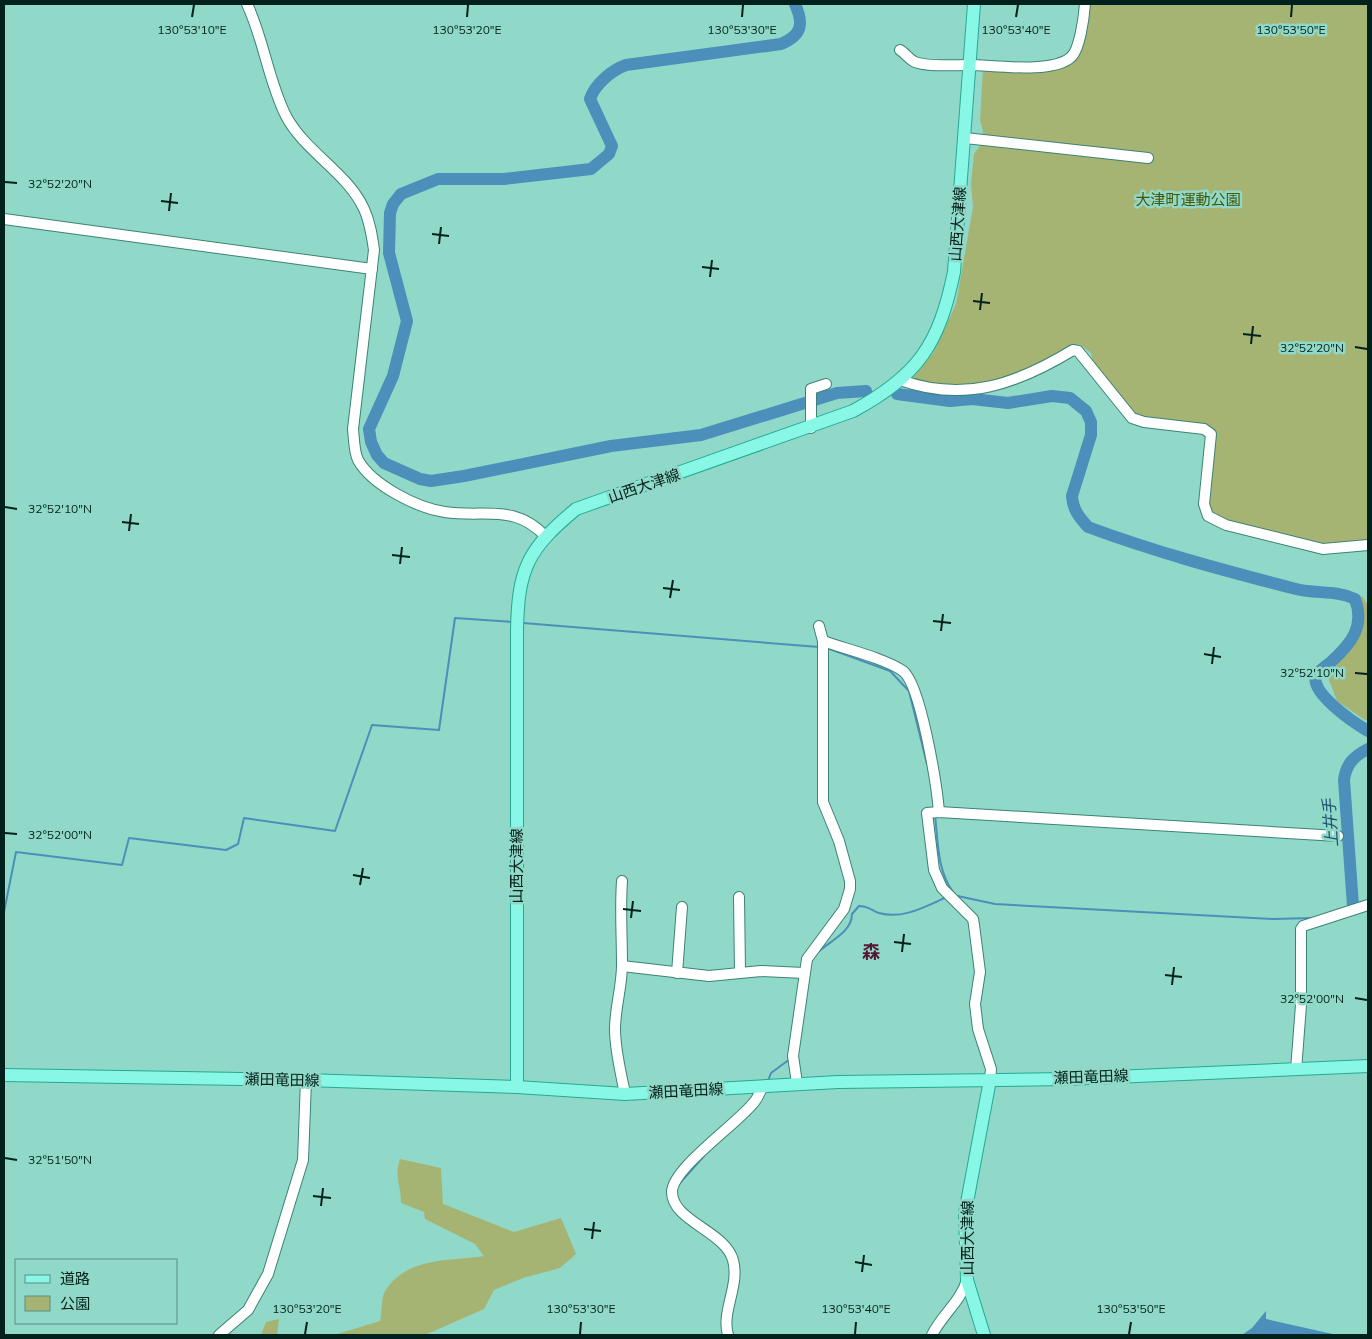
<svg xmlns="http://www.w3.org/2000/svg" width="1372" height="1339" font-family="Mulish,'Noto Sans JP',sans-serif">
  <rect width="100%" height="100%" fill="#90d8c8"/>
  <!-- green -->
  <g fill="#a6b473">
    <path d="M 1089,4 L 1368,4 L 1368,542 L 1330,545 L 1307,543 L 1219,520 L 1208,508 L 1213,431 C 1191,427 1149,425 1131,412 C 1117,403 1102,374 1092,359 L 1091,353 L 1079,344 C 1043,365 988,391 945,387 C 934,386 922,382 911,380 L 933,353 L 956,304 L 973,207 L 971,184 L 974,154 L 982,143 L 983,131 L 980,120 L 983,70 C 1003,70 1052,72 1069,65 C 1082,58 1090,17 1089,4 Z"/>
    <path d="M 1337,588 L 1363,597 L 1368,606 L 1368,720 L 1365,720 L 1337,701 L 1328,677 C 1341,658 1358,639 1354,614 C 1353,605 1343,595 1337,588 Z"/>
    <path d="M 400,1159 L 441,1168 L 443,1204 L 514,1232 L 561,1218 L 576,1254 L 560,1268 L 523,1278 L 494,1290 L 484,1309 L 425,1335 L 334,1335 L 380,1321 C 382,1313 381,1298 385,1291 C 407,1257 449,1261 484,1256 L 475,1244 L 425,1219 L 424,1212 L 401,1203 C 401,1185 394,1176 400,1159 Z"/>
    <polygon points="279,1319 277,1335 261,1335 266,1322"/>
  </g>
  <!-- water -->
  <polygon fill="#4b8fba" points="1266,1311 1266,1319 1337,1335 1242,1335 1252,1328"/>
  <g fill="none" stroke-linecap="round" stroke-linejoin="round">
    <!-- stream -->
    <g stroke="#4b8fba" stroke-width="2">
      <polyline points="523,623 819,647"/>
      <polyline points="827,648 890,671 909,691 927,764"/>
      <path d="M 935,815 C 938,841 937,870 953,892"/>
      <polyline points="953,895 995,904 1274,919 1312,918"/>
      <polyline points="4,912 16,852 122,865 129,838 226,850 238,844 244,818 335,831 372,725 439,730 455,618 513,622"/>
      <path d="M 818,952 C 830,941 852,932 852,914 L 859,906 C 868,906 873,911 879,913 C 903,920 926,906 947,897"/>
      <polyline points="768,1081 771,1073 790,1059"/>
      <polyline points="679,1184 704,1156"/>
      <polyline points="703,1223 716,1232"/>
    </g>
    <!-- river -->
    <g stroke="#4b8fba" stroke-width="12">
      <path d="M 795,4 C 804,24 802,35 781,44 L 626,65 C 612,70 595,84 590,99 L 612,146 L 609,154 L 591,169 L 504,179 L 438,179 L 401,194 L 393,204 L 390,213 L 389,253 L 407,321 L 393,376 L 369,429 L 371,442 L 377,455 L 384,463 L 420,479 L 431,481 L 464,476 L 611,446 L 701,435 L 837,393 L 866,391"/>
      <path d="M 897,394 L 950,401 L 972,399 L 1008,403 L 1052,396 L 1070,398 L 1086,411 L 1091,422 L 1091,435 L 1072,496 C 1073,510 1079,517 1088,527 C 1155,552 1226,571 1296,589 C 1316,594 1337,590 1355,599 C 1365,626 1352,643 1331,662 C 1327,665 1320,670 1317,674 C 1306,691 1356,724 1368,731"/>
      <path d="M 1353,906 L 1344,780 C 1346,764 1354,756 1368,749"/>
    </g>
    <defs>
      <g id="minor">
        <path d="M 247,4 C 264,40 268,80 286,116 C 305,152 347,172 364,209 C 370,222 372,236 374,250 L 353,429 C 354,438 354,452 358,460 C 372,485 417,508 445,512 C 485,518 515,503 546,537"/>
        <path d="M 900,50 C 905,53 910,60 915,62 C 927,67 954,65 968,65 C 993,65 1050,74 1070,58 C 1080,51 1084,16 1085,4"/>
        <polyline points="965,138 1148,158"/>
        <polyline points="4,219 372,269"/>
        <path d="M 900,380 C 965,403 1017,384 1073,350 L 1078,351 L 1132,418 L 1144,422 L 1204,429 L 1211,434 L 1204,504 L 1208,516 L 1226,525 L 1323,549 L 1368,545"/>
        <polyline points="811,428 811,389 826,384"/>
        <path d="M 823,641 C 845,649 884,658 903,671 C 921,685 937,787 939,812"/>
        <path d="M 622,881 C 620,909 622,936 622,965 C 622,986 615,1008 615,1029 C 615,1051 621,1073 625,1094"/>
        <polyline points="739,897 740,972"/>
        <polyline points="622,966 709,976 761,971 804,973"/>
        <polyline points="677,973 682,907"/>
        <polyline points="1296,1070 1301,1005 1301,929 1303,926 1368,905"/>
        <polyline points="990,1080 991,1069 978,1029 975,1004 980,972 974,925 973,919 942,888 934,870 927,813 939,812 1338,836"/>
        <polyline points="797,1083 793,1056 807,959 844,909 850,889 850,881 839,841 823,802 823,641 819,626"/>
        <polyline points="219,1335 248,1310 268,1274 303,1160 306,1080"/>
        <path d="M 728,1335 C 721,1311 740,1286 733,1260 C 725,1231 672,1221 672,1192 C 672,1168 740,1122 755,1101 C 758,1097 760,1092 762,1088"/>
        <path d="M 932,1335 C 941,1316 961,1301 967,1280"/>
      </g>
      <g id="major">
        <polyline points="4,1075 306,1080 517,1087 625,1094 838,1082 1066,1079 1368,1066"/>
        <path d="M 517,1087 L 517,631 C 518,568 528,549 576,509 L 853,411 C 919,375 939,344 954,272 L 974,4"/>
        <polyline points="984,1335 967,1280 965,1213 990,1080"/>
      </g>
    </defs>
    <!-- minor casing -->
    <use href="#minor" stroke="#3b8375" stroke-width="12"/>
    <!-- major casing -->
    <use href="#major" stroke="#25a994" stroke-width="14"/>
    <!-- minor -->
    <use href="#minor" stroke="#fff" stroke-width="10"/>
    <!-- major -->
    <use href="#major" stroke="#88f7e5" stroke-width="12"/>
  </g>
  <!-- ticks -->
  <path fill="none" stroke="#03211c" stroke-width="2" d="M 192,17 L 194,5M 467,17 L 468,5M 742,17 L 743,5M 1016,17 L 1018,5M 1291,17 L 1292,5M 5,182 L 17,183M 161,201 L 178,203M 169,211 L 171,193M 432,234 L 449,236M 439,244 L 441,227M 702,267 L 719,269M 710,277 L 712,260M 973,301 L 990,303M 980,310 L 982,293M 1243,334 L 1261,336M 1251,344 L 1253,326M 1355,347 L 1367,349M 5,507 L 17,509M 122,522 L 139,524M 129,531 L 131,514M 392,555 L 410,557M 400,564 L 402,547M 663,588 L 680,590M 670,598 L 673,580M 933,621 L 951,623M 941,631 L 943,614M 1204,654 L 1221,657M 1212,664 L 1214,647M 1355,673 L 1367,674M 5,833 L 17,834M 353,875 L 370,878M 360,885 L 363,868M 623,909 L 641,911M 631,918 L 633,901M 894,942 L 911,944M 902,952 L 904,934M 1165,975 L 1182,977M 1172,985 L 1174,967M 1355,998 L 1367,1000M 5,1158 L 17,1160M 313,1196 L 331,1198M 321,1206 L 323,1188M 584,1229 L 601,1231M 592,1239 L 594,1222M 855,1262 L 872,1265M 862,1272 L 864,1255M 305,1334 L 307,1322M 580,1334 L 581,1322M 855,1334 L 856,1322M 1129,1334 L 1131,1322"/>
  <g text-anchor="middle" stroke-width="5" stroke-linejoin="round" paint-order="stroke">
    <!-- park labels -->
    <g font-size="15" fill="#495500" stroke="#90d8c8">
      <text x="1188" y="205">大津町運動公園</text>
    </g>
    <!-- street labels -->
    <g font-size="15" fill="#03211c" stroke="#90d8c8">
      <text transform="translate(958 224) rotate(-86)" y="5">山西大津線</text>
      <text transform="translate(644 486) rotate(-19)" y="5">山西大津線</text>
      <text transform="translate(517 866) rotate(-90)" y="5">山西大津線</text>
      <text transform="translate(1091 1077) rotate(-2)" y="5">瀬田竜田線</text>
      <text transform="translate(282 1080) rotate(1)" y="5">瀬田竜田線</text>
      <text transform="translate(686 1091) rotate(-3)" y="5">瀬田竜田線</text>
      <text transform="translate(968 1238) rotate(-90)" y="5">山西大津線</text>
    </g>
    <!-- water labels -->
    <g font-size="16" font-style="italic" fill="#1c506f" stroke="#90d8c8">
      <text transform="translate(1330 823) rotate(-94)" y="6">上井手</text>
    </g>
    <!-- quarter labels -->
    <g font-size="18" font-weight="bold" fill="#561531" stroke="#90d8c8">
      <text x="871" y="958">森</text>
    </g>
  </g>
  <g font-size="12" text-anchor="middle" fill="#03211c" stroke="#90d8c8" stroke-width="5" stroke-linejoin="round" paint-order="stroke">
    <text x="192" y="34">130°53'10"E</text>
    <text x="467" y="34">130°53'20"E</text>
    <text x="742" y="34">130°53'30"E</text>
    <text x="1016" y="34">130°53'40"E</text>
    <text x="1291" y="34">130°53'50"E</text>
    <text x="60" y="188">32°52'20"N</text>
    <text x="1312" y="352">32°52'20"N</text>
    <text x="60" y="513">32°52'10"N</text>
    <text x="1312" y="677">32°52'10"N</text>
    <text x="60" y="839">32°52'00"N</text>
    <text x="1312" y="1003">32°52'00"N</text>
    <text x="60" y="1164">32°51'50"N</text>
    <text x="307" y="1313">130°53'20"E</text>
    <text x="581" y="1313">130°53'30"E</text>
    <text x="856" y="1313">130°53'40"E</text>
    <text x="1131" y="1313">130°53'50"E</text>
  </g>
  <!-- border -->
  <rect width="1372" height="1339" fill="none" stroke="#03211c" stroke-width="10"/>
  <!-- legend -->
  <rect x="15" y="1259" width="162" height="65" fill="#90d8c8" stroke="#588f83"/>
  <rect x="25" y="1275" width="25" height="8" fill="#88f7e5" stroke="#588f83"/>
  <text x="60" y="1284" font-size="15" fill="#03211c">道路</text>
  <rect x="25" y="1296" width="25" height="15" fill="#a6b473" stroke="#588f83"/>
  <text x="60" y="1309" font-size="15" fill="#03211c">公園</text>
</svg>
